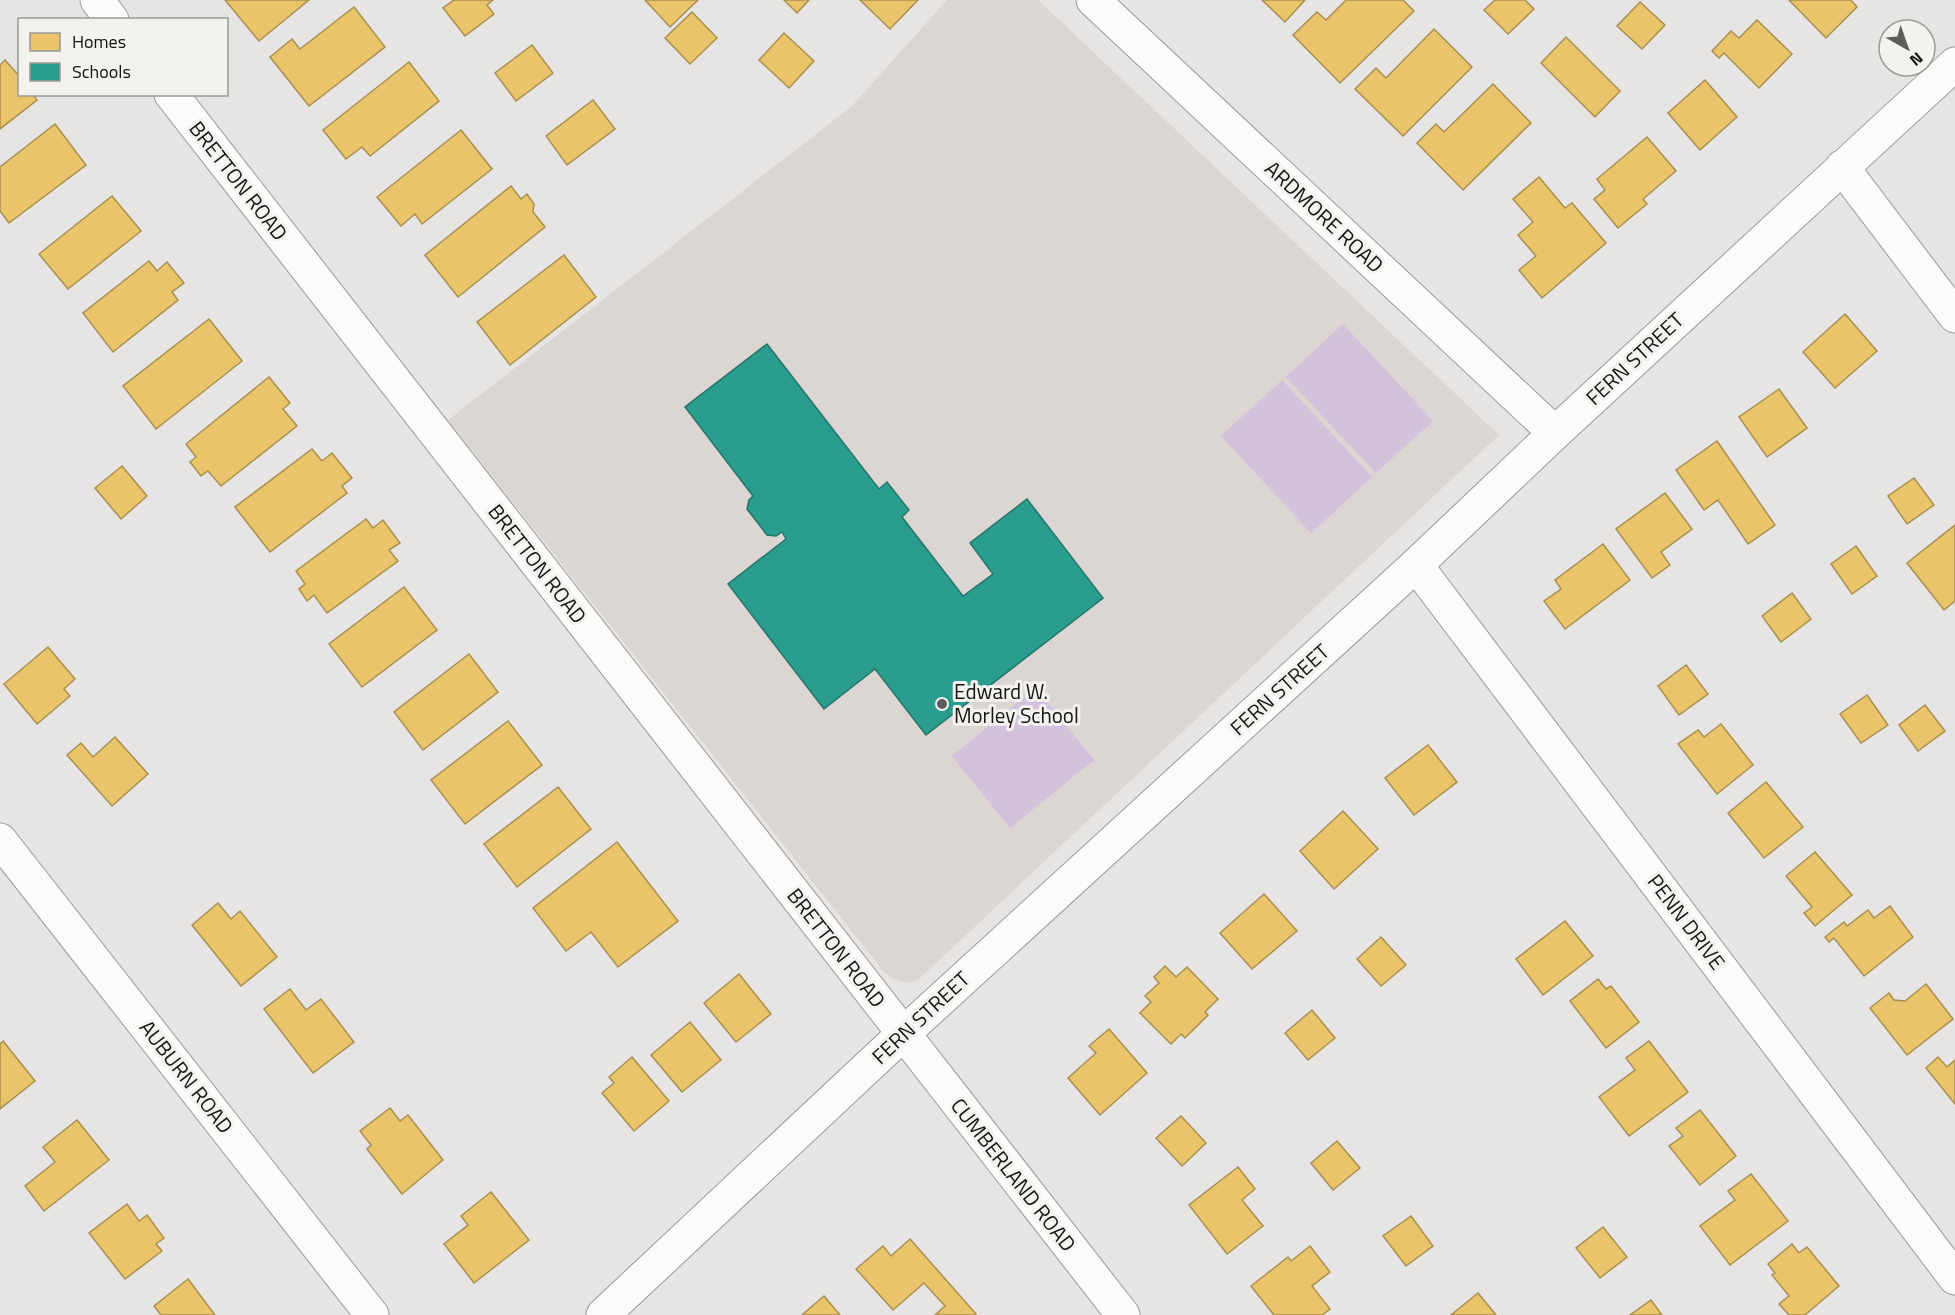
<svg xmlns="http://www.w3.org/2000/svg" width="1955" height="1315" font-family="'Titillium Web',sans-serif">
  <rect width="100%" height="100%" fill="#e6e5e3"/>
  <!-- built -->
  <polygon fill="#dbd6d1" points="947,0 1038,0 1499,435 918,980 908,983 893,979 884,972 448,420 851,107"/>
  <!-- green -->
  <g fill="#d2c2dc">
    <polygon points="1343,324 1433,421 1376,473 1286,377"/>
    <polygon points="1282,380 1372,477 1311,533 1221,436"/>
    <polygon points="1036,688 1094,760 1010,828 952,756"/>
  </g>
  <!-- homes -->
  <g fill="#e9c46a" stroke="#a98f50" stroke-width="1.5">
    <polygon points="225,0 309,0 259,41"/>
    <polygon points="454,0 493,0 487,5 494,14 465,36 443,8"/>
    <polygon points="645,0 698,0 670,27"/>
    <polygon points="784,0 809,0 797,13"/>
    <polygon points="860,0 918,0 890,29"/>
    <polygon points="1262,0 1305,0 1285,22"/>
    <polygon points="1346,0 1403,0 1414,11 1340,83 1293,35 1317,12 1326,20"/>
    <polygon points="1495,0 1525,0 1534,9 1508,34 1484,10"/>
    <polygon points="1789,0 1851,0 1857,7 1826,38"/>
    <polygon points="1640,2 1665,25 1642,49 1617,26"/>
    <polygon points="354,7 385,47 309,106 270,57 292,39 300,49"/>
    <polygon points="692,12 717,38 690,64 665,38"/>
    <polygon points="1757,20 1792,54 1759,88 1724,53 1719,58 1712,51 1731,31 1739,38"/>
    <polygon points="1434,29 1472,67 1403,136 1355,89 1376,68 1386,78"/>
    <polygon points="784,33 814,61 789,88 759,60"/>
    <polygon points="1566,37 1620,91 1595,117 1541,63"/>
    <polygon points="532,45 553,73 516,101 495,73"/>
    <polygon points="5,60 20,77 20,94 36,94 34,96 37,100 0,129 0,65"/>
    <polygon points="409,62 439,101 370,156 362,147 346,159 323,130"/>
    <polygon points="1705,80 1737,117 1700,150 1668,113"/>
    <polygon points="1493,84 1531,123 1463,190 1417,143 1436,124 1444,132"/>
    <polygon points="593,100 615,129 567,165 546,136"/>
    <polygon points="55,124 86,165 9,223 0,211 0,167"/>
    <polygon points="461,130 492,169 422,224 415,214 401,226 377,197"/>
    <polygon points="1647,137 1676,171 1643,199 1647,204 1618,228 1594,199 1605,190 1597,179"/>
    <polygon points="1539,177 1565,208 1572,203 1606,243 1542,298 1519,270 1536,256 1518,235 1533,222 1513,199"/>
    <polygon points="511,186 521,199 527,194 534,204 533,212 545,227 458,297 425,255"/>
    <polygon points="112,196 141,231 68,289 39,254"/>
    <polygon points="564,255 596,297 510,365 477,322"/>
    <polygon points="149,261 157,271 167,262 184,283 172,292 178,300 113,352 83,313"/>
    <polygon points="1845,314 1877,351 1835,388 1803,352"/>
    <polygon points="209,319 242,361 156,429 123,386"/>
    <polygon points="269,377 290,403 283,409 297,426 221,486 208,471 201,476 190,462 196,457 186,444"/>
    <polygon points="1779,389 1807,428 1767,457 1739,417"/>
    <polygon points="1717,441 1775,525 1748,544 1718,500 1704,510 1676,470"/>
    <polygon points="312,449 322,461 332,453 352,478 342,486 347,493 270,552 235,507"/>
    <polygon points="122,466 147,496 121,519 95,488"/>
    <polygon points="1914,478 1934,505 1907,524 1888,496"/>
    <polygon points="1665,493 1692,529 1661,552 1670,565 1652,578 1616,529"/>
    <polygon points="366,519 373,528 383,520 400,543 389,550 398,561 327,613 314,595 307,601 299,589 305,584 296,571"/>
    <polygon points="1955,525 1955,601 1944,610 1907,563"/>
    <polygon points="1603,544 1630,580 1565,629 1544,601 1561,589 1555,580"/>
    <polygon points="1856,546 1877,576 1852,594 1831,564"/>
    <polygon points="404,587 437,630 362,687 329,644"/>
    <polygon points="1792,593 1811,619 1781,642 1762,616"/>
    <polygon points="48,647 75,679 64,689 70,696 37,724 4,684"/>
    <polygon points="469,654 498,692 423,750 394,712"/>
    <polygon points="1686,665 1708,694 1679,715 1658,686"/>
    <polygon points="1867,695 1888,725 1861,743 1840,714"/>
    <polygon points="1925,705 1945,731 1918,751 1899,725"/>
    <polygon points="508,721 542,765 465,824 431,780"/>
    <polygon points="1721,724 1753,765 1717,794 1678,744 1698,730 1704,737"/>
    <polygon points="115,737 148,774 112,806 67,755 81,743 93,757"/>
    <polygon points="1428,745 1457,782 1414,815 1385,778"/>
    <polygon points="1766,782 1803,827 1764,858 1728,813"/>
    <polygon points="558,787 591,829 517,887 484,844"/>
    <polygon points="1343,811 1378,849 1334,889 1300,851"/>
    <polygon points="617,842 678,921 618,967 591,932 566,951 533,908"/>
    <polygon points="1815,852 1852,895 1815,926 1804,913 1812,907 1786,876"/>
    <polygon points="1264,894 1297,931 1252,969 1220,933"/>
    <polygon points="218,903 231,919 240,911 277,957 241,986 192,925"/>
    <polygon points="1890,906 1913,937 1864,976 1834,938 1829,942 1825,937 1844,922 1847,926 1868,910 1874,918"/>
    <polygon points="1565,921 1593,956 1543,995 1516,959"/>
    <polygon points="1381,937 1406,965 1381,986 1357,959"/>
    <polygon points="1165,966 1176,977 1187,967 1218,999 1205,1012 1208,1015 1185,1038 1181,1034 1171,1044 1140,1013 1151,1002 1145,996 1159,983 1154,977"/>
    <polygon points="739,974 771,1014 736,1042 704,1003"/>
    <polygon points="1598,979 1606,989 1611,986 1639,1022 1606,1048 1570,1001"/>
    <polygon points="1926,984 1953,1019 1907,1055 1870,1008 1889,993 1894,1000 1905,1001"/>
    <polygon points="290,989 306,1010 321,999 354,1042 313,1073 264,1009"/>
    <polygon points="1312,1010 1335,1038 1308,1060 1285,1033"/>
    <polygon points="690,1022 721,1060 682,1092 651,1055"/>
    <polygon points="1109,1029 1147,1073 1100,1115 1068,1078 1096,1053 1089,1046"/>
    <polygon points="3,1041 35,1081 0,1109 0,1044"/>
    <polygon points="1649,1041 1688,1092 1629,1136 1599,1097 1635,1070 1626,1058"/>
    <polygon points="632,1057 669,1101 634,1131 602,1093 614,1083 609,1077"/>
    <polygon points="1938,1057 1947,1067 1955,1060 1955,1104 1926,1068"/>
    <polygon points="390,1108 400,1121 408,1115 443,1160 402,1194 367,1149 371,1145 360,1131"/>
    <polygon points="1700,1110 1736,1156 1700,1185 1669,1146 1683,1136 1676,1128"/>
    <polygon points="1181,1116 1206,1143 1182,1166 1156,1138"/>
    <polygon points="77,1120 109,1160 44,1211 25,1186 55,1162 43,1147"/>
    <polygon points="1337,1141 1360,1168 1333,1190 1311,1163"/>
    <polygon points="1238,1167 1255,1189 1242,1200 1263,1226 1227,1254 1189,1205"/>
    <polygon points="1751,1174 1788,1221 1730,1265 1700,1226 1735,1200 1728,1191"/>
    <polygon points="491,1192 529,1240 474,1283 444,1244 468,1225 461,1216"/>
    <polygon points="127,1204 139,1221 147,1215 164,1238 156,1244 162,1251 125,1279 89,1233"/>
    <polygon points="1411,1216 1433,1246 1406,1266 1383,1236"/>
    <polygon points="1603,1227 1627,1257 1600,1278 1576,1248"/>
    <polygon points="910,1239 976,1314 975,1315 935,1315 945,1306 924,1283 893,1310 856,1269 883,1246 891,1256"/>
    <polygon points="1792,1244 1799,1253 1807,1247 1839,1286 1805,1315 1789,1315 1779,1304 1789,1296 1772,1275 1775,1273 1768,1264"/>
    <polygon points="1310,1246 1330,1272 1312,1286 1330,1309 1322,1315 1274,1315 1251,1286 1288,1257 1291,1261"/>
    <polygon points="188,1279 215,1315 161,1315 158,1311 154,1306"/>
    <polygon points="1478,1293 1496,1315 1451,1315"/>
    <polygon points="824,1296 840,1315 802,1315"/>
    <polygon points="1651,1300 1662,1315 1630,1315"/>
  </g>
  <!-- schools -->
  <polygon fill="#2a9d8f" stroke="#24746a" stroke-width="1.5" points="767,344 879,489 887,482 909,510 902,517 963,596 993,574 970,543 1027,499 1103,598 926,735 875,669 824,709 728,584 786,539 782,532 776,536 767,535 747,509 749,500 753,496 685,407"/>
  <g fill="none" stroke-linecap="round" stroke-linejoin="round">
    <defs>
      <g id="minor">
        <polyline points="97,0 112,20"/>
        <polyline points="1093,0 1555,433"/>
        <polyline points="171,94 1123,1315"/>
        <polyline points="1842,167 1955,316"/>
        <polyline points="1416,565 1955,1278"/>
        <polyline points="0,840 372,1315"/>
      </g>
      <polyline id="tertiary" points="603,1315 903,1034 1416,565 1555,433 1955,64"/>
    </defs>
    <!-- minor casing -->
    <use href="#minor" stroke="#9b9a99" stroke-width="35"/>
    <!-- tertiary casing -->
    <use href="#tertiary" stroke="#9b9a99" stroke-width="35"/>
    <!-- minor -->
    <use href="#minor" stroke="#fbfbfb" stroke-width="33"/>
    <!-- tertiary -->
    <use href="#tertiary" stroke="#fbfbfb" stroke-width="33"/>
  </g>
  <!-- markers -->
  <circle fill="#5e5d5c" stroke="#f4f2ef" stroke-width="2" cx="942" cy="704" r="6"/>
  <g text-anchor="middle" stroke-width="6" stroke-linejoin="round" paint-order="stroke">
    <!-- street labels -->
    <g font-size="21" fill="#151413" stroke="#f4f2ef">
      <text transform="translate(238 181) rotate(52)" y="7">BRETTON ROAD</text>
      <text transform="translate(1324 217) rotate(43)" y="7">ARDMORE ROAD</text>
      <text transform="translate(1635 359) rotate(-43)" y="7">FERN STREET</text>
      <text transform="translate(537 564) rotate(52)" y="7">BRETTON ROAD</text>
      <text transform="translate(1280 690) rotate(-42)" y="7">FERN STREET</text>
      <text transform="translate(1686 922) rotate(53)" y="7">PENN DRIVE</text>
      <text transform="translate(836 948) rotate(52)" y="7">BRETTON ROAD</text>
      <text transform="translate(921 1018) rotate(-43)" y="7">FERN STREET</text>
      <text transform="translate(186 1077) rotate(52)" y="7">AUBURN ROAD</text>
      <text transform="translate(1013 1175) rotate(52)" y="7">CUMBERLAND ROAD</text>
    </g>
    <!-- poi labels -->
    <g font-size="21" fill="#151413" stroke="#f4f2ef" text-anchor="start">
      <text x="954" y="699">Edward W.<tspan x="954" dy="24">Morley School</tspan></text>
    </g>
  </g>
  <!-- legend -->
  <rect x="18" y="18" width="210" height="78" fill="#f4f2ef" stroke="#9b9997" stroke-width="1.5"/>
  <rect x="30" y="33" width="30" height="18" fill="#e9c46a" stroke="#9b9997" stroke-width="1.5"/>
  <text x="72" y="48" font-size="18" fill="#151413">Homes</text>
  <rect x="30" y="63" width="30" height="18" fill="#2a9d8f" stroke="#9b9997" stroke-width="1.5"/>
  <text x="72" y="78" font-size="18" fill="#151413">Schools</text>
  <!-- north arrow -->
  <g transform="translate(1907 48) rotate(140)"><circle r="28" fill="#f4f2ef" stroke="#9b9997" stroke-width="1.5"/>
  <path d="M0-4.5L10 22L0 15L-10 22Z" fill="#5e5d5c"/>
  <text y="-9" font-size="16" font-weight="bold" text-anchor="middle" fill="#151413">N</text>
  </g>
</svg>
